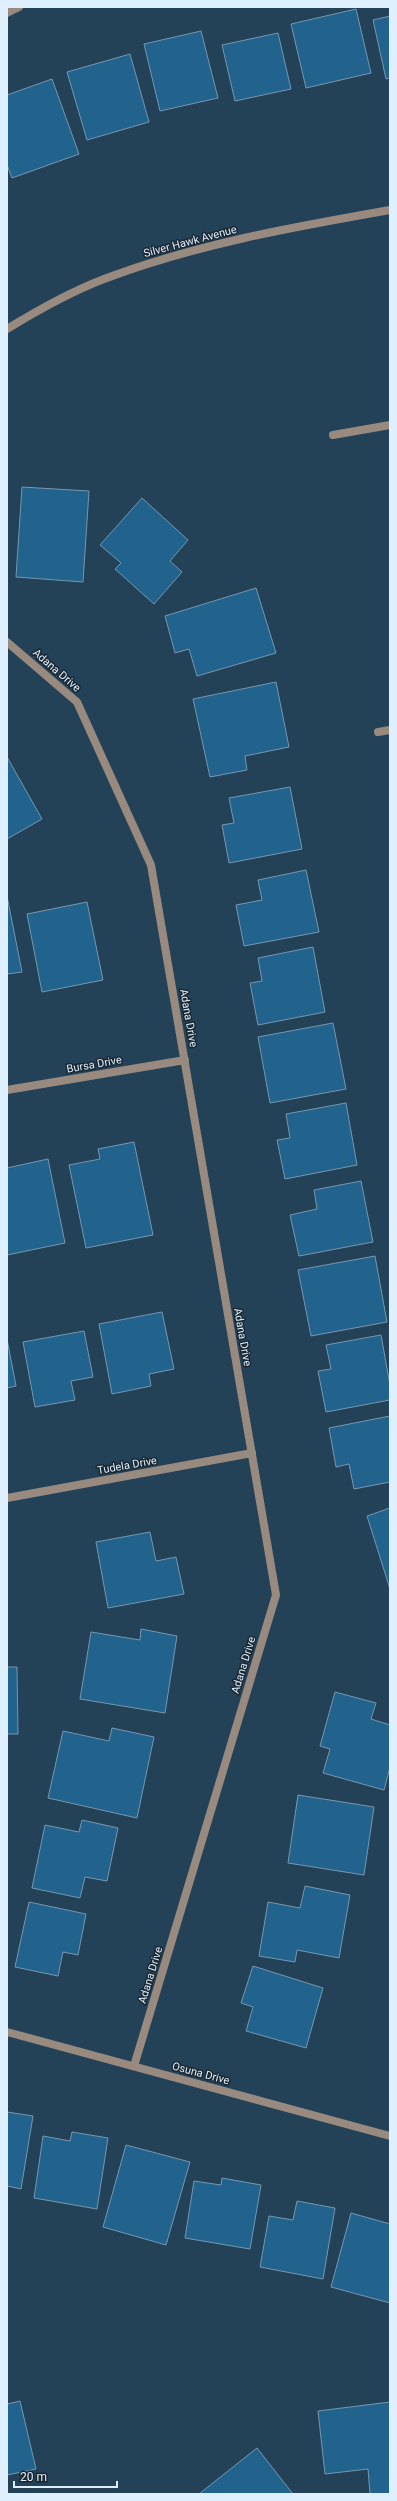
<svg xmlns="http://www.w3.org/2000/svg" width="397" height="2501" font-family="Roboto,sans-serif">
  <rect width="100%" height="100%" fill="#244257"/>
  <!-- building -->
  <g fill="#22638e" stroke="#7697af">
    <polygon points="356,9 371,73 306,88 291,24"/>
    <polygon points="390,16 390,78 386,79 373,20"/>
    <polygon points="201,31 218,98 160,111 144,44"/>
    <polygon points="278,33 291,89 235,101 222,45"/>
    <polygon points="130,54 149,122 87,140 67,72"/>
    <polygon points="52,79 79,154 12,178 7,165 7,95"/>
    <polygon points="22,487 89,491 83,582 16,577"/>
    <polygon points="142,498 188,540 170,561 182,572 154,604 115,569 121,563 100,545"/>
    <polygon points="256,588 276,653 197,676 189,649 175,653 165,616"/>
    <polygon points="276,682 289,747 245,756 247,770 210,777 193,699"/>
    <polygon points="7,757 42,819 7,839"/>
    <polygon points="290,787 302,849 229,863 222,825 234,823 229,798"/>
    <polygon points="306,870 319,932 244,946 236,905 262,900 258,880"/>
    <polygon points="7,896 22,972 7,974"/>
    <polygon points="87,902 103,980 42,992 27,914"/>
    <polygon points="313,947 325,1012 258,1025 250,983 262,981 258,958"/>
    <polygon points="333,1023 346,1089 270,1103 258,1037"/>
    <polygon points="346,1103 357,1165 285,1179 277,1140 290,1138 286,1114"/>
    <polygon points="134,1142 153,1235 86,1248 69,1165 100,1159 98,1149"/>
    <polygon points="48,1159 65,1243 7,1255 7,1168"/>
    <polygon points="361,1181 373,1242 299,1256 290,1215 317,1209 314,1190"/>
    <polygon points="375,1256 387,1322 311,1336 298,1270"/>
    <polygon points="162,1312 174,1369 149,1374 151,1386 112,1394 99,1324"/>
    <polygon points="84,1331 93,1377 71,1381 75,1400 35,1407 23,1342"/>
    <polygon points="381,1335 390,1385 390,1400 326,1412 318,1371 331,1369 326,1345"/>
    <polygon points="7,1339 16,1386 7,1388"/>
    <polygon points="390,1416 390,1482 354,1489 349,1464 336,1467 329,1428"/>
    <polygon points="390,1508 390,1589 367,1516"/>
    <polygon points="150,1532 156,1561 176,1557 184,1594 108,1608 96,1542"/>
    <polygon points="141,1629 177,1636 165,1713 80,1699 91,1632 140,1640"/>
    <polygon points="7,1667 17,1667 18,1734 7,1734"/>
    <polygon points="335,1692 376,1703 371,1719 390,1725 390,1767 384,1790 323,1773 330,1749 320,1746"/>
    <polygon points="112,1728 154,1737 137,1818 48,1798 63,1731 109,1741"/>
    <polygon points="298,1795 374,1807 364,1875 288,1863"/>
    <polygon points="82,1820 118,1828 107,1881 85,1877 80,1898 32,1888 45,1825 79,1832"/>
    <polygon points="305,1886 350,1895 339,1958 297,1950 295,1962 259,1956 268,1902 300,1908"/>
    <polygon points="29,1902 86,1914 78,1955 63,1952 58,1976 15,1967"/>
    <polygon points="253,1966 323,1988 306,2048 246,2031 253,2007 241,2003"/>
    <polygon points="7,2112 33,2116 21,2189 7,2186"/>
    <polygon points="72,2132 108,2138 97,2209 34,2198 43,2136 70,2141"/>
    <polygon points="126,2145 190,2162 166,2245 103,2227"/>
    <polygon points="222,2178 261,2185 250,2249 185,2238 194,2181 221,2185"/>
    <polygon points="297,2201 335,2208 323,2279 260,2267 269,2216 293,2220"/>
    <polygon points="351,2213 390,2224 390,2303 331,2287"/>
    <polygon points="20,2401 36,2469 7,2475 7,2404"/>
    <polygon points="390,2402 390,2494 370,2494 368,2469 325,2474 318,2411"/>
    <polygon points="257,2448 293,2494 199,2494"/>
  </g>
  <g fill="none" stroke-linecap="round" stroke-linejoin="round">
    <!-- minor -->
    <g stroke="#988a7f" stroke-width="8">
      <polyline points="7,13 19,7"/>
      <path d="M 7,329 C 38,310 70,292 104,279 C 197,244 293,227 390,210"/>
      <polyline points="333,435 390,425"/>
      <polyline points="7,642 77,702 151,865 276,1595 134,2066"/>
      <polyline points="378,732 390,730"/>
      <polyline points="7,1090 185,1060"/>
      <polyline points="7,1498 252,1453"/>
      <polyline points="7,2032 390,2136"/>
    </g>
  </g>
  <g text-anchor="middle" stroke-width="3" stroke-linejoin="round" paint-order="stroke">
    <!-- street labels -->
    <g font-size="11" fill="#deeffd" stroke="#1a2731">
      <text transform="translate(190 241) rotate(-15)" y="4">Silver Hawk Avenue</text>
      <text transform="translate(57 670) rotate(41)" y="4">Adana Drive</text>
      <text transform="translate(189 1018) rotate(80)" y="4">Adana Drive</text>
      <text transform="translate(94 1064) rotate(-10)" y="4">Bursa Drive</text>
      <text transform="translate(243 1337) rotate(80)" y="4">Adana Drive</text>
      <text transform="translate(127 1465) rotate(-10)" y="4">Tudela Drive</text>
      <text transform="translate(243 1665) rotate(-73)" y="4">Adana Drive</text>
      <text transform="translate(150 1975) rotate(-73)" y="4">Adana Drive</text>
      <text transform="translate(201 2073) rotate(15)" y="4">Osuna Drive</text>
    </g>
  </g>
  <!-- border -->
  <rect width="397" height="2501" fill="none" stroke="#deeffd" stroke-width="16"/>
  <!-- scale -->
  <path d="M14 2481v6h103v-6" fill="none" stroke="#deeffd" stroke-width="2"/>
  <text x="20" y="2481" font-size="12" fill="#deeffd" stroke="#1a2731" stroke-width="3" paint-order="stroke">20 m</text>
</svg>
